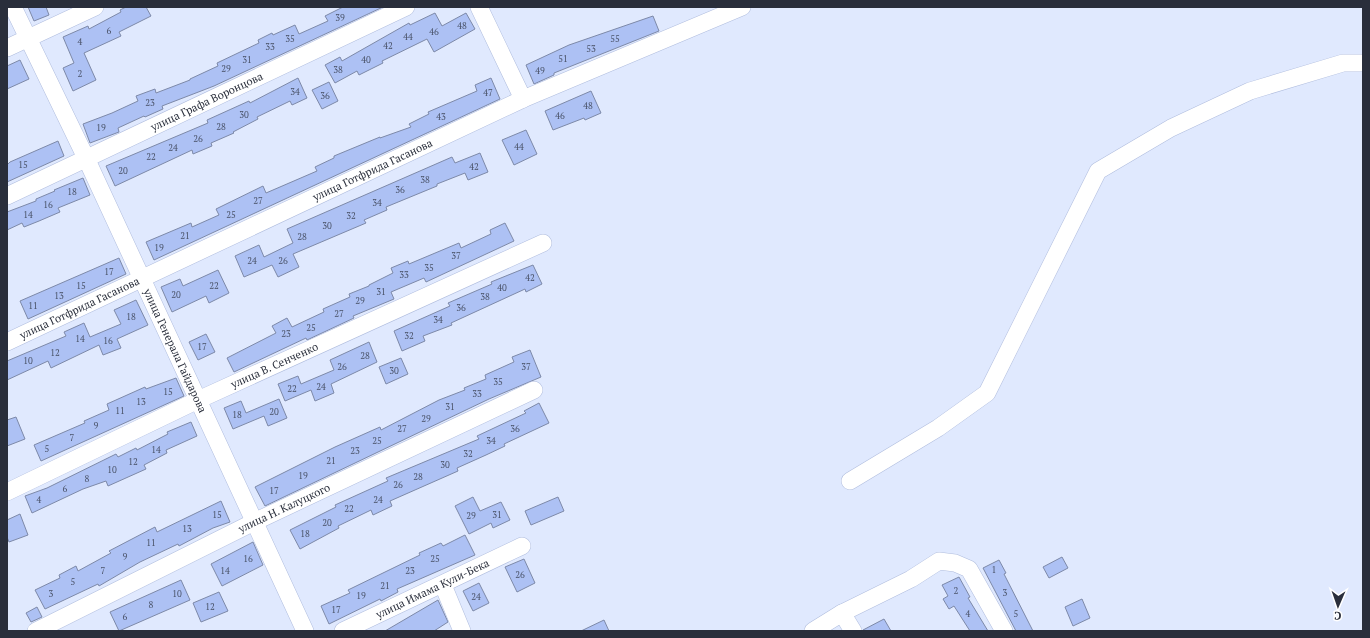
<svg xmlns="http://www.w3.org/2000/svg" width="1370" height="638" font-family="'PT Serif',serif">
  <rect width="100%" height="100%" fill="#e0e9fe"/>
  <!-- building -->
  <g fill="#adc1f4" stroke="#7d89a8">
    <polygon points="28,7 46,7 49,15 34,21"/>
    <polygon points="126,7 146,7 151,16 119,32 121,36 84,53 96,80 73,91 63,68 74,63 63,37 88,26 89,29 121,12 120,10"/>
    <polygon points="343,7 383,7 214,86 162,106 163,109 145,117 144,116 118,128 119,132 90,143 83,124 112,113 138,101 136,96 155,89 156,93 190,80 190,79 218,66 217,63 259,43 258,40 272,33 273,35 295,25 299,34 328,21 325,16"/>
    <polygon points="435,13 442,26 466,13 475,29 434,52 427,39 382,61 383,63 359,75 357,71 335,83 325,65 340,57 342,61 409,23 410,25"/>
    <polygon points="653,16 659,31 554,73 554,75 534,84 526,65 569,45"/>
    <polygon points="20,60 29,79 7,89 7,66"/>
    <polygon points="298,78 307,98 292,105 290,101 257,117 258,119 233,132 234,133 211,143 212,146 193,154 192,150 115,186 106,166 208,123 207,120 249,101 250,103"/>
    <polygon points="491,78 500,99 154,260 146,242 191,223 192,227 219,215 216,209 263,186 266,193 317,171 315,167 334,158 334,156 380,137 380,138 411,127 409,124 429,114 428,112 477,91 475,85"/>
    <polygon points="329,82 338,101 322,109 312,90"/>
    <polygon points="591,91 601,113 585,120 584,118 553,130 545,111"/>
    <polygon points="526,130 537,154 514,165 502,140"/>
    <polygon points="58,141 64,156 7,182 7,165 10,162"/>
    <polygon points="480,153 488,172 468,180 465,173 437,184 437,186 386,207 387,210 364,220 366,223 293,254 299,267 278,277 272,265 244,277 235,256 259,245 264,257 293,243 287,229 452,157 455,163"/>
    <polygon points="83,178 90,195 58,208 60,212 39,221 24,227 22,223 7,230 7,212 36,201 36,199 55,191 54,190"/>
    <polygon points="505,223 514,241 426,282 424,278 391,292 394,299 353,316 354,318 307,340 306,338 234,372 227,358 276,333 272,326 287,318 292,327 324,312 323,309 350,297 349,294 369,286 369,285 393,273 391,268 408,261 409,264 459,243 461,248 491,234 490,230"/>
    <polygon points="119,258 126,274 28,319 20,301"/>
    <polygon points="533,265 542,284 526,292 525,289 451,323 452,325 423,336 425,341 402,351 394,331 450,306 448,303 492,284 491,282"/>
    <polygon points="218,270 229,293 209,303 206,296 172,312 161,287 180,279 183,286"/>
    <polygon points="136,300 148,325 117,339 121,348 103,355 99,345 51,368 48,361 7,380 7,361 66,336 64,332 84,323 90,337 121,324 114,310"/>
    <polygon points="206,334 215,352 198,360 189,342"/>
    <polygon points="369,342 377,362 331,384 334,393 315,401 311,390 285,401 278,384 298,376 301,384 334,370 330,360"/>
    <polygon points="530,350 541,377 489,399 265,506 255,487 335,447 380,427 381,430 439,400 465,390 464,388 486,379 485,375 514,362 512,357"/>
    <polygon points="401,358 408,374 386,384 379,367"/>
    <polygon points="176,378 184,396 41,461 34,445 85,423 84,421 109,410 107,404 145,387 146,389"/>
    <polygon points="279,399 287,418 268,426 264,416 233,429 224,408 241,401 246,413"/>
    <polygon points="539,403 549,423 504,444 505,446 486,455 457,468 458,471 390,501 392,506 373,515 371,510 338,526 339,528 300,549 290,530 336,507 335,505 388,481 386,478 479,439 477,436 526,413 524,411"/>
    <polygon points="16,417 25,439 7,446 7,420"/>
    <polygon points="191,422 197,436 166,450 167,453 144,465 146,469 108,486 106,481 83,489 32,513 25,496 47,488 116,454 118,457 136,448 137,450 168,434 167,432"/>
    <polygon points="473,497 480,511 501,502 510,520 493,528 491,523 469,534 455,506"/>
    <polygon points="558,497 564,511 531,525 525,511"/>
    <polygon points="221,501 230,522 213,528 179,546 178,544 140,562 99,586 98,584 45,609 35,590 60,578 59,575 76,566 78,571 111,553 109,551 155,527 157,532"/>
    <polygon points="20,514 28,535 9,542 7,537 7,520"/>
    <polygon points="465,535 475,555 397,589 398,592 381,601 380,599 329,624 321,606 350,593 348,590 420,555 419,553 441,543 443,546"/>
    <polygon points="253,542 263,565 222,586 211,564"/>
    <polygon points="1062,557 1068,568 1049,578 1043,567"/>
    <polygon points="524,559 535,583 517,592 505,567"/>
    <polygon points="999,560 1006,573 1004,574 1033,631 1016,631 983,568"/>
    <polygon points="959,577 970,597 968,598 988,631 970,631 954,606 949,609 943,599 948,596 942,585"/>
    <polygon points="181,580 190,600 119,631 110,612"/>
    <polygon points="479,583 489,603 473,611 463,591"/>
    <polygon points="219,592 228,611 201,622 193,603"/>
    <polygon points="1082,599 1090,618 1073,626 1065,607"/>
    <polygon points="438,600 448,622 434,631 385,631"/>
    <polygon points="37,607 42,617 31,622 26,613"/>
    <polygon points="884,619 891,631 863,631 863,630"/>
    <polygon points="604,620 609,631 581,631"/>
  </g>
  <g fill="none" stroke-linecap="round" stroke-linejoin="round">
    <defs>
      <g id="minor">
        <path id="s1" d="M 13,7 L 86,158 L 305,631"/>
        <polyline points="479,7 523,99"/>
        <polyline points="7,48 95,7"/>
        <path id="s2" d="M 7,196 L 406,7"/>
        <path id="s3" d="M 7,342 L 523,99 L 742,7"/>
        <polyline points="850,481 938,428 987,393 1098,171 1171,128 1250,91 1343,63 1363,63"/>
        <path id="s4" d="M 7,492 L 198,400 L 543,243"/>
        <polyline points="443,585 462,631"/>
        <polyline points="842,613 853,631"/>
        <path id="s5" d="M 36,631 L 254,522 L 534,390"/>
        <path id="s6" d="M 343,631 L 522,546"/>
        <polyline points="813,631 842,613 911,579 939,561 955,563 969,569 1004,631"/>
      </g>
    </defs>
    <!-- minor casing -->
    <use href="#minor" stroke="#b0bdde" stroke-width="18"/>
    <!-- minor -->
    <use href="#minor" stroke="#fff" stroke-width="17"/>
  </g>
  <g text-anchor="middle" stroke-width="3" stroke-linejoin="round" paint-order="stroke">
    <!-- number labels -->
    <g font-size="9" fill="#4a5369">
      <text x="340" y="21">39</text>
      <text x="462" y="29">48</text>
      <text x="109" y="34">6</text>
      <text x="434" y="35">46</text>
      <text x="408" y="40">44</text>
      <text x="290" y="42">35</text>
      <text x="615" y="42">55</text>
      <text x="80" y="45">4</text>
      <text x="388" y="49">42</text>
      <text x="270" y="50">33</text>
      <text x="591" y="52">53</text>
      <text x="563" y="62">51</text>
      <text x="247" y="63">31</text>
      <text x="366" y="63">40</text>
      <text x="226" y="72">29</text>
      <text x="338" y="73">38</text>
      <text x="540" y="74">49</text>
      <text x="80" y="77">2</text>
      <text x="295" y="95">34</text>
      <text x="488" y="96">47</text>
      <text x="325" y="99">36</text>
      <text x="150" y="106">23</text>
      <text x="588" y="109">48</text>
      <text x="244" y="118">30</text>
      <text x="560" y="119">46</text>
      <text x="441" y="120">43</text>
      <text x="221" y="130">28</text>
      <text x="101" y="131">19</text>
      <text x="198" y="142">26</text>
      <text x="519" y="150">44</text>
      <text x="173" y="151">24</text>
      <text x="151" y="160">22</text>
      <text x="23" y="168">15</text>
      <text x="474" y="170">42</text>
      <text x="123" y="174">20</text>
      <text x="425" y="183">38</text>
      <text x="400" y="193">36</text>
      <text x="72" y="195">18</text>
      <text x="258" y="204">27</text>
      <text x="377" y="206">34</text>
      <text x="48" y="208">16</text>
      <text x="28" y="218">14</text>
      <text x="231" y="218">25</text>
      <text x="351" y="219">32</text>
      <text x="327" y="229">30</text>
      <text x="185" y="239">21</text>
      <text x="302" y="240">28</text>
      <text x="159" y="251">19</text>
      <text x="456" y="259">37</text>
      <text x="252" y="264">24</text>
      <text x="283" y="264">26</text>
      <text x="429" y="271">35</text>
      <text x="109" y="275">17</text>
      <text x="404" y="278">33</text>
      <text x="530" y="281">42</text>
      <text x="81" y="289">15</text>
      <text x="214" y="289">22</text>
      <text x="502" y="291">40</text>
      <text x="381" y="295">31</text>
      <text x="176" y="298">20</text>
      <text x="59" y="299">13</text>
      <text x="485" y="300">38</text>
      <text x="360" y="304">29</text>
      <text x="33" y="309">11</text>
      <text x="461" y="311">36</text>
      <text x="339" y="317">27</text>
      <text x="131" y="320">18</text>
      <text x="438" y="323">34</text>
      <text x="311" y="331">25</text>
      <text x="286" y="337">23</text>
      <text x="409" y="339">32</text>
      <text x="80" y="342">14</text>
      <text x="108" y="344">16</text>
      <text x="202" y="350">17</text>
      <text x="55" y="356">12</text>
      <text x="365" y="359">28</text>
      <text x="28" y="364">10</text>
      <text x="342" y="370">26</text>
      <text x="526" y="370">37</text>
      <text x="394" y="374">30</text>
      <text x="498" y="385">35</text>
      <text x="321" y="390">24</text>
      <text x="292" y="392">22</text>
      <text x="168" y="395">15</text>
      <text x="477" y="397">33</text>
      <text x="141" y="405">13</text>
      <text x="450" y="410">31</text>
      <text x="120" y="414">11</text>
      <text x="274" y="415">20</text>
      <text x="237" y="418">18</text>
      <text x="426" y="422">29</text>
      <text x="96" y="429">9</text>
      <text x="402" y="432">27</text>
      <text x="515" y="432">36</text>
      <text x="72" y="441">7</text>
      <text x="377" y="444">25</text>
      <text x="491" y="444">34</text>
      <text x="47" y="452">5</text>
      <text x="156" y="453">14</text>
      <text x="355" y="454">23</text>
      <text x="468" y="457">32</text>
      <text x="331" y="464">21</text>
      <text x="133" y="465">12</text>
      <text x="445" y="468">30</text>
      <text x="112" y="473">10</text>
      <text x="303" y="479">19</text>
      <text x="418" y="480">28</text>
      <text x="87" y="482">8</text>
      <text x="398" y="488">26</text>
      <text x="65" y="492">6</text>
      <text x="274" y="494">17</text>
      <text x="39" y="503">4</text>
      <text x="378" y="503">24</text>
      <text x="349" y="512">22</text>
      <text x="217" y="518">15</text>
      <text x="497" y="518">31</text>
      <text x="471" y="519">29</text>
      <text x="327" y="526">20</text>
      <text x="187" y="532">13</text>
      <text x="305" y="537">18</text>
      <text x="151" y="546">11</text>
      <text x="125" y="560">9</text>
      <text x="248" y="562">16</text>
      <text x="435" y="562">25</text>
      <text x="994" y="573">1</text>
      <text x="103" y="574">7</text>
      <text x="225" y="574">14</text>
      <text x="410" y="574">23</text>
      <text x="520" y="578">26</text>
      <text x="73" y="585">5</text>
      <text x="385" y="589">21</text>
      <text x="956" y="594">2</text>
      <text x="1005" y="596">3</text>
      <text x="51" y="597">3</text>
      <text x="177" y="597">10</text>
      <text x="361" y="599">19</text>
      <text x="476" y="600">24</text>
      <text x="151" y="608">8</text>
      <text x="210" y="610">12</text>
      <text x="336" y="613">17</text>
      <text x="968" y="617">4</text>
      <text x="1016" y="617">5</text>
      <text x="125" y="620">6</text>
    </g>
    <!-- street labels -->
    <g font-size="11" fill="#292e3b" stroke="#fff">
      <text dy="4" stroke="none"><textPath href="#s2" startOffset="221">улица Графа Воронцова</textPath></text>
      <text dy="4" stroke="none"><textPath href="#s3" startOffset="404">улица Готфрида Гасанова</textPath></text>
      <text dy="4" stroke="none"><textPath href="#s3" startOffset="80">улица Готфрида Гасанова</textPath></text>
      <text dy="4" stroke="none"><textPath href="#s1" startOffset="380">улица Генерала Гайдарова</textPath></text>
      <text dy="4" stroke="none"><textPath href="#s4" startOffset="296">улица В. Сенченко</textPath></text>
      <text dy="4" stroke="none"><textPath href="#s5" startOffset="277">улица Н. Калуцкого</textPath></text>
      <text dy="4" stroke="none"><textPath href="#s6" startOffset="99">улица Имама Кули-Бека</textPath></text>
    </g>
  </g>
  <!-- border -->
  <rect width="1370" height="638" fill="none" stroke="#292e3b" stroke-width="16"/>
  <!-- north arrow -->
  <g transform="translate(1338 606) rotate(182)" stroke="#ffffff" stroke-width="3" paint-order="stroke">
  <path d="M0-3L7 15L0 10L-7 15Z" fill="#292e3b"/>
  <text y="-6" font-size="11" font-weight="bold" text-anchor="middle" fill="#292e3b">С</text>
  </g>
</svg>
